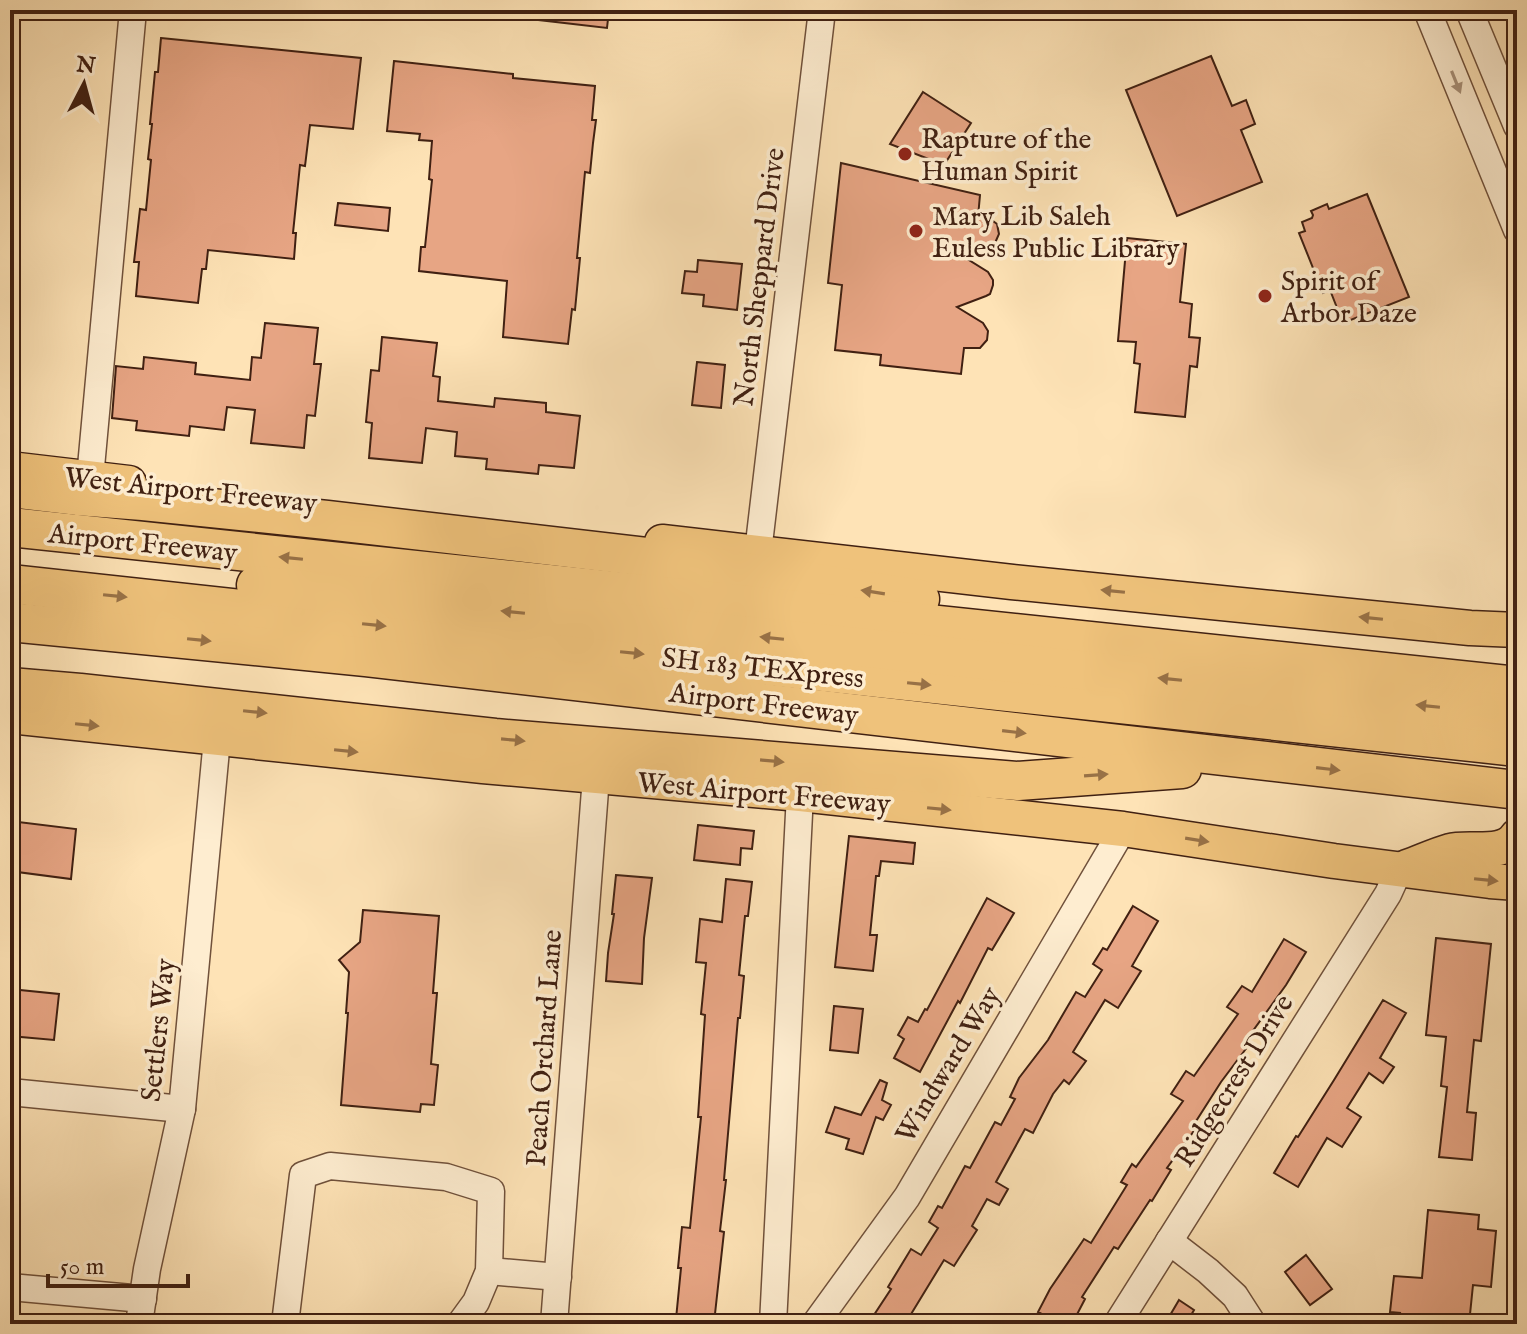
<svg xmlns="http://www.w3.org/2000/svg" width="1527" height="1334" font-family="'IM FELL English',serif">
  <rect width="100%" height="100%" fill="#fee3b6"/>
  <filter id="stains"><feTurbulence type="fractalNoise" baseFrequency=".0025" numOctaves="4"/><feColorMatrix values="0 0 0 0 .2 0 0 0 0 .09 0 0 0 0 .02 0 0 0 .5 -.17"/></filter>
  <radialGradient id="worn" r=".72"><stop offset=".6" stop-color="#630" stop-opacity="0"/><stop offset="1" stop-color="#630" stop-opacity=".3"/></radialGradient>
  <!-- building -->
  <g fill="#e7a584" stroke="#402012" stroke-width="2">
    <polygon points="539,10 609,10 607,28 539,20"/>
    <polygon points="161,38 361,58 353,129 310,125 305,166 300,165 293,233 296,233 294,259 208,250 206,269 202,269 198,303 136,296 139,262 134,262 140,209 146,210 151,160 148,159 152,124 150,124 155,72 158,72"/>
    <polygon points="1211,56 1232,106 1246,100 1255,124 1241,130 1262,182 1177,216 1126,90"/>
    <polygon points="394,61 513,74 513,78 595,86 592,120 596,120 593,143 590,173 585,172 577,258 580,258 575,310 572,309 568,344 503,337 507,281 419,271 421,247 425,247 432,180 429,179 432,141 419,140 420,134 387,131"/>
    <polygon points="923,92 971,123 944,165 890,144"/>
    <polygon points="841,163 980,195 978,217 989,218 997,224 999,234 995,243 991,246 961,255 988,272 993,280 993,285 990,294 986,296 957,307 983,323 988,331 987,340 980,348 964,348 961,374 880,365 881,355 835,350 842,285 828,283"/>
    <polygon points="1367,194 1409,297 1343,323 1330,290 1323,293 1299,233 1305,231 1302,222 1312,218 1313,215 1311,211 1327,204 1329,209"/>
    <polygon points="338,203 390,208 388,231 335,225"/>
    <polygon points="1127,238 1186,244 1180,302 1192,304 1189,337 1200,338 1197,367 1190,366 1185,417 1135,412 1140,364 1134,363 1136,342 1118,341"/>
    <polygon points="698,260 742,264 737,310 703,306 704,295 682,293 685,271 697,272"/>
    <polygon points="265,323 318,328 314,364 321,364 315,416 307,415 304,448 251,443 255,410 227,407 224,430 190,426 189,436 136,430 137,421 112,418 116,366 143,369 144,357 196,363 195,374 250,380 252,357 261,358"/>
    <polygon points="382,337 437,343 433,376 440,377 438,401 494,407 495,398 546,403 546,412 580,416 574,468 539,465 538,474 486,469 487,459 455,456 457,432 426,428 422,463 369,458 372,423 366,422 371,370 379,371"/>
    <polygon points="697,362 725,365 721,408 692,405"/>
    <polygon points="10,821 76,829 71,879 10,871"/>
    <polygon points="698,825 754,831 752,849 741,848 740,865 694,860"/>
    <polygon points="849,836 915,843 913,864 881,861 879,876 876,876 870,935 877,935 873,971 835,967"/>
    <polygon points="616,875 652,878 644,938 642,984 606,981 608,953 614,914 612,914"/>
    <polygon points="726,879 752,882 748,916 745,916 739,975 744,976 740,1018 738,1018 724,1180 726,1180 720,1231 724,1232 714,1323 676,1319 681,1268 678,1268 682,1227 690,1228 701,1117 698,1117 705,1015 701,1014 706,963 696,962 700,919 722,922"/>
    <polygon points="987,898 1014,913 992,950 988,948 960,1003 958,1001 920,1072 894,1058 904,1039 898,1035 908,1017 918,1022 925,1009 927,1010"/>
    <polygon points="1133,906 1158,921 1132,966 1141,971 1118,1008 1105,1000 1073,1052 1086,1061 1069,1084 1064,1080 1053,1094 1033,1133 1025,1129 996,1182 1008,1189 999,1205 987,1199 972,1226 977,1230 954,1266 944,1260 905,1324 868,1324 891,1289 888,1287 911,1249 921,1255 938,1228 929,1222 938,1206 942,1208 965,1166 970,1168 995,1122 1001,1125 1015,1099 1010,1097 1019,1078 1048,1040 1076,992 1085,997 1102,970 1093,964 1103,948 1107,950"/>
    <polygon points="363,910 439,916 433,993 437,993 431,1064 438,1065 434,1105 421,1104 420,1112 341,1105 348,1013 346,1013 349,972 339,960 360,942"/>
    <polygon points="1436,938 1491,944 1481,1041 1474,1040 1467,1112 1476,1113 1472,1160 1439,1157 1447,1087 1441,1086 1446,1037 1426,1035"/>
    <polygon points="1284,939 1306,952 1286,985 1247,1039 1251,1042 1221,1082 1193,1126 1196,1128 1167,1168 1171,1170 1152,1201 1150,1200 1118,1249 1114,1247 1082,1297 1085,1299 1072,1324 1060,1324 1038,1312 1050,1289 1084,1239 1091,1243 1127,1185 1121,1182 1132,1164 1136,1167 1183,1101 1171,1094 1186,1071 1194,1076 1238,1014 1227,1007 1242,986 1252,992"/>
    <polygon points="10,989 59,994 54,1040 10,1036"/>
    <polygon points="1383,1000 1406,1013 1380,1058 1394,1067 1383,1083 1369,1073 1347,1108 1361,1117 1342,1147 1327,1138 1298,1187 1274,1173 1296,1136 1298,1137 1334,1080"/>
    <polygon points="834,1006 863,1009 858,1053 830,1050"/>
    <polygon points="880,1080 887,1083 882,1100 891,1105 883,1120 876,1117 863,1154 846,1149 849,1139 826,1132 835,1107 861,1115"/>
    <polygon points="1428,1210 1479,1215 1478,1229 1496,1231 1491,1287 1473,1285 1469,1324 1398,1324 1400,1313 1390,1312 1394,1276 1422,1278"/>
    <polygon points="1306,1255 1332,1289 1310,1305 1285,1272"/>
    <polygon points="1179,1300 1194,1310 1186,1324 1179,1324 1169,1317"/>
  </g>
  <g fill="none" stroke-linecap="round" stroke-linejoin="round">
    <defs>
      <g id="minor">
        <polyline points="1427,10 1517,230"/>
        <polyline points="1469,10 1517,126"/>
        <polyline points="90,478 133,10"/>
        <polyline points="758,552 822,10"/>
        <polyline points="10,1092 182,1109"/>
        <polyline points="1169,1241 1208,1271 1235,1296 1253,1324"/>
        <polyline points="489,1271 558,1277"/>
        <polyline points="10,1287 143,1299"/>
        <polyline points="139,1324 147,1269 182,1109 217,739"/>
        <polyline points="285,1324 303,1175 330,1166 446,1177 491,1191 489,1271 476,1302 460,1324"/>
        <polyline points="554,1324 596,777"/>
        <polyline points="773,1324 800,794"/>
        <polyline points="815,1324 907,1197 1123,829"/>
        <polyline points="1117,1324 1388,894 1399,870"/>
      </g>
      <g id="major">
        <polyline points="10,469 129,483"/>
        <polyline points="662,542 1012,582 1470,628 1517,630"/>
        <polyline points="10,716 483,766 800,794 1123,829 1334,861 1490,881 1517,883"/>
        <path d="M 1407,867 C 1421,862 1436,855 1450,851 C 1469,846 1504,857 1517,836"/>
      </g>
      <g id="highway">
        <polyline points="10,488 77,496 143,501 327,520 648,557 920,599"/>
        <polyline points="10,527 1517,686"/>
        <polyline points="10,584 1517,747"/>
        <polyline points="256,585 1517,715"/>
        <polyline points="10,622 366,657 1517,790"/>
        <polyline points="10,687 80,693 495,738 1018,781 1182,769"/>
      </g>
    </defs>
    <!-- minor casing -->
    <use href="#minor" stroke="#70513b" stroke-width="29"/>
    <!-- major casing -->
    <use href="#major" stroke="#402012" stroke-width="37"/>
    <!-- highway casing -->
    <use href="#highway" stroke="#402012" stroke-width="41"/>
    <!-- minor -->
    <use href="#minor" stroke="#feedd0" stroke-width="26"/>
    <!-- major -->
    <use href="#major" stroke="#efc27b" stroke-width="34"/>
    <!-- highway -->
    <use href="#highway" stroke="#efc27b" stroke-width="38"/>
  </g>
  <!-- one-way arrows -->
  <defs><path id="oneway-solid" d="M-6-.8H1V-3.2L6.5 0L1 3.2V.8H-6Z" transform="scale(2)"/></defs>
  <use fill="#a8917a" href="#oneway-solid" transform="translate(1456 82) rotate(68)"/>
  <g fill="#987146">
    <use href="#oneway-solid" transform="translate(291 558) rotate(-174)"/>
    <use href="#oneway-solid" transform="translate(1113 591) rotate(-174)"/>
    <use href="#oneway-solid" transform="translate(873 592) rotate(-171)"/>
    <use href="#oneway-solid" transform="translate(115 596) rotate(6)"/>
    <use href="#oneway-solid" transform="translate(513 612) rotate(-174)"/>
    <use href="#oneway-solid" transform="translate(1371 618) rotate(-174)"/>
    <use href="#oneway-solid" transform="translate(374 625) rotate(6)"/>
    <use href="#oneway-solid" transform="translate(772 638) rotate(-174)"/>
    <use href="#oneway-solid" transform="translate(199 640) rotate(6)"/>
    <use href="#oneway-solid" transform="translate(632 653) rotate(6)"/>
    <use href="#oneway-solid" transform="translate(1170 679) rotate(-174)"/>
    <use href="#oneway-solid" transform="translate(919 684) rotate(6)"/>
    <use href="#oneway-solid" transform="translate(1428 706) rotate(-174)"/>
    <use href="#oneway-solid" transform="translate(255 712) rotate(6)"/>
    <use href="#oneway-solid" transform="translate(87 725) rotate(6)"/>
    <use href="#oneway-solid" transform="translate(1014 732) rotate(7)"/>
    <use href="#oneway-solid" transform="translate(513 740) rotate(5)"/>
    <use href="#oneway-solid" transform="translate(346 751) rotate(6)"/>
    <use href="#oneway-solid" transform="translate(772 761) rotate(5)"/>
    <use href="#oneway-solid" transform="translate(1328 769) rotate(7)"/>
    <use href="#oneway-solid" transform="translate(1096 775) rotate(-4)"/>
    <use href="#oneway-solid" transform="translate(939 809) rotate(6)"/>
    <use href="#oneway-solid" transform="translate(1197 840) rotate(9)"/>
    <use href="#oneway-solid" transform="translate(1486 880) rotate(6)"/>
  </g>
  <!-- markers -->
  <g fill="#8f2418" stroke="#feedd0" stroke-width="3">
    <circle cx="905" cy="154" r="8"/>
    <circle cx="916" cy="231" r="8"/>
    <circle cx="1265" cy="296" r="8"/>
  </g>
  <g text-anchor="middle" stroke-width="7" stroke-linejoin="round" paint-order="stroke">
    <!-- poi labels -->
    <g font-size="28" fill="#402012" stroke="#feedd0" text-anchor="start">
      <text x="921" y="148">Rapture of the<tspan x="921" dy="32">Human Spirit</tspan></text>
      <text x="932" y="225">Mary Lib Saleh<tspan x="932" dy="32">Euless Public Library</tspan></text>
      <text x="1281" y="290">Spirit of<tspan x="1281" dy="32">Arbor Daze</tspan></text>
    </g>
    <!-- street labels -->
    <g font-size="28" fill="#402012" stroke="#feedd0">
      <text transform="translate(758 277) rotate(-83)" y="10">North Sheppard Drive</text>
      <text transform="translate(191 489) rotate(6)" y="10">West Airport Freeway</text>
      <text transform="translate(143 542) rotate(6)" y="10">Airport Freeway</text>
      <text transform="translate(763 667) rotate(6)" y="10">SH 183 TEXpress</text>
      <text transform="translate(764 703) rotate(7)" y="10">Airport Freeway</text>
      <text transform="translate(764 792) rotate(5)" y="10">West Airport Freeway</text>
      <text transform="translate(157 1030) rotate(-84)" y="10">Settlers Way</text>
      <text transform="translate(543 1048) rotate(-86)" y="10">Peach Orchard Lane</text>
      <text transform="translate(947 1064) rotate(-59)" y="10">Windward Way</text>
      <text transform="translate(1233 1080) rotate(-58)" y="10">Ridgecrest Drive</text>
    </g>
  </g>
  <!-- margin -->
  <rect width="1527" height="1334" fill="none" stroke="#fee3b6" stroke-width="40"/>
  <rect x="12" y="12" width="1503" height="1310" fill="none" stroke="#402012" stroke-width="4"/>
  <rect x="20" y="20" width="1487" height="1294" fill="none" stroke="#402012" stroke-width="2"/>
  <!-- north arrow -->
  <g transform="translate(84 84) rotate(6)" stroke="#feedd0" stroke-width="6" paint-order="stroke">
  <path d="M0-6L14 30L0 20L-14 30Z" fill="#402012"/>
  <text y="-12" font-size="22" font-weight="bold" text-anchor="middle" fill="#402012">N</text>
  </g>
  <!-- scale -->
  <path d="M48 1274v12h140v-12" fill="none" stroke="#402012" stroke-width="4"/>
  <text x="60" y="1274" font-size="24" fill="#402012" stroke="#feedd0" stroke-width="6" paint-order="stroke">50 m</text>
  <rect width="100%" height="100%" filter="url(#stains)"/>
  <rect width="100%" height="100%" fill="url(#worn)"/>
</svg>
